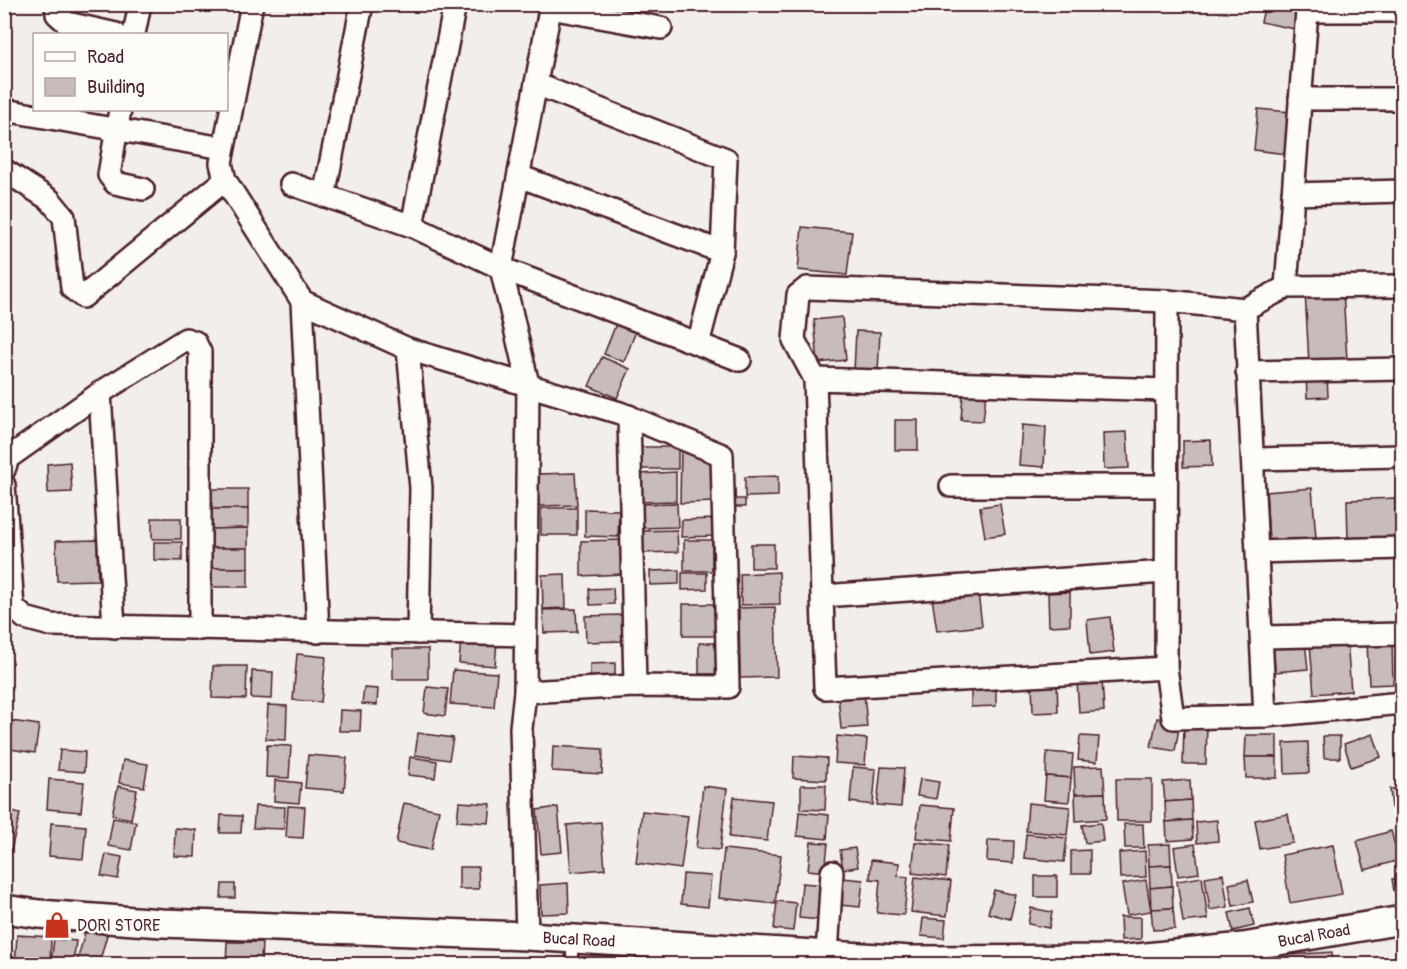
<svg xmlns="http://www.w3.org/2000/svg" width="1407" height="969" font-family="Pangolin,sans-serif">
  <rect width="100%" height="100%" fill="#f2efeb"/>
  <filter id="ink" filterUnits="userSpaceOnUse"><feTurbulence type="fractalNoise" baseFrequency=".0167" numOctaves="2"/><feDisplacementMap in="SourceGraphic" scale="12" xChannelSelector="R" yChannelSelector="G"/><feConvolveMatrix kernelMatrix="1 2 1 2 8 2 1 2 1" color-interpolation-filters="sRGB"/></filter>
  <g filter="url(#ink)">
    <!-- building -->
    <g fill="#c8bbbb" stroke="#4a1f2b" stroke-width="1.5">
      <polygon points="1265,4 1304,7 1300,30 1261,22"/>
      <polygon points="1258,109 1290,112 1286,154 1254,150"/>
      <polygon points="802,227 852,232 847,275 798,270"/>
      <polygon points="1343,290 1347,360 1309,363 1305,292"/>
      <polygon points="842,317 846,360 818,363 814,320"/>
      <polygon points="616,324 636,331 624,362 604,354"/>
      <polygon points="856,331 880,332 878,372 854,371"/>
      <polygon points="602,357 630,369 617,398 589,386"/>
      <polygon points="1306,373 1327,373 1328,397 1307,398"/>
      <polygon points="963,393 986,395 983,421 961,420"/>
      <rect x="895" y="420" width="23" height="30"/>
      <polygon points="1022,425 1046,427 1044,467 1019,465"/>
      <polygon points="1127,432 1129,468 1104,469 1103,433"/>
      <polygon points="1211,440 1212,466 1183,467 1183,441"/>
      <rect x="640" y="447" width="38" height="22"/>
      <polygon points="681,448 716,460 717,502 680,503"/>
      <polygon points="70,462 72,492 48,493 47,464"/>
      <polygon points="676,472 676,501 640,502 639,474"/>
      <polygon points="575,473 577,505 539,506 537,474"/>
      <polygon points="778,476 778,496 745,497 745,477"/>
      <polygon points="1312,488 1316,538 1269,541 1266,492"/>
      <rect x="212" y="489" width="36" height="20"/>
      <polygon points="1395,498 1396,541 1348,542 1347,500"/>
      <rect x="734" y="499" width="11" height="8"/>
      <polygon points="677,503 678,527 640,528 639,504"/>
      <polygon points="1000,504 1005,534 985,537 980,507"/>
      <rect x="541" y="508" width="36" height="27"/>
      <polygon points="212,509 248,509 248,528 212,529"/>
      <polygon points="585,509 619,510 618,537 585,536"/>
      <rect x="152" y="518" width="29" height="21"/>
      <polygon points="718,519 718,536 681,537 682,520"/>
      <polygon points="248,528 248,548 212,548 212,529"/>
      <polygon points="677,530 678,552 640,553 640,531"/>
      <polygon points="97,540 98,580 57,581 56,541"/>
      <polygon points="622,540 623,574 581,576 581,541"/>
      <rect x="684" y="540" width="28" height="31"/>
      <polygon points="154,542 182,542 182,561 154,560"/>
      <rect x="751" y="544" width="23" height="24"/>
      <rect x="212" y="548" width="36" height="20"/>
      <rect x="212" y="568" width="36" height="19"/>
      <polygon points="679,570 679,584 650,585 650,571"/>
      <polygon points="779,572 780,604 741,605 740,574"/>
      <polygon points="682,573 707,573 707,589 682,590"/>
      <polygon points="565,574 566,608 543,609 542,575"/>
      <polygon points="613,588 614,604 590,605 589,589"/>
      <polygon points="978,592 982,626 937,631 932,598"/>
      <polygon points="1070,592 1070,625 1049,626 1048,593"/>
      <polygon points="683,604 719,604 720,636 683,636"/>
      <polygon points="775,607 777,677 740,678 739,608"/>
      <polygon points="576,609 577,632 544,633 543,610"/>
      <polygon points="622,615 623,641 586,642 585,616"/>
      <polygon points="1110,617 1114,652 1090,655 1087,620"/>
      <polygon points="461,638 497,641 495,666 459,663"/>
      <polygon points="1392,640 1393,684 1369,685 1367,641"/>
      <polygon points="1347,641 1351,691 1314,694 1310,644"/>
      <polygon points="1305,642 1308,669 1275,672 1273,645"/>
      <rect x="699" y="643" width="23" height="31"/>
      <rect x="393" y="649" width="35" height="30"/>
      <polygon points="297,654 326,657 321,702 293,700"/>
      <polygon points="615,663 615,678 590,678 590,664"/>
      <polygon points="213,666 247,666 246,699 212,698"/>
      <polygon points="453,670 497,673 494,707 450,704"/>
      <polygon points="252,671 273,672 272,699 251,698"/>
      <polygon points="1102,679 1104,711 1079,713 1077,681"/>
      <polygon points="1057,682 1058,712 1033,713 1032,683"/>
      <polygon points="427,687 448,689 445,716 424,713"/>
      <polygon points="364,688 378,689 377,705 362,704"/>
      <polygon points="971,689 996,689 996,706 971,707"/>
      <polygon points="864,692 867,727 841,729 838,695"/>
      <polygon points="268,705 287,706 286,740 266,739"/>
      <polygon points="340,710 361,711 360,731 339,731"/>
      <polygon points="1157,718 1180,722 1175,751 1151,747"/>
      <polygon points="4,720 39,725 35,753 4,748"/>
      <polygon points="1184,723 1207,724 1206,764 1183,764"/>
      <polygon points="418,733 453,738 449,760 415,755"/>
      <polygon points="1373,734 1381,757 1351,767 1344,744"/>
      <polygon points="1246,735 1277,735 1277,757 1245,757"/>
      <polygon points="837,736 867,739 865,765 835,763"/>
      <polygon points="1080,736 1099,737 1097,762 1078,760"/>
      <polygon points="1323,736 1340,736 1340,758 1324,758"/>
      <polygon points="1308,742 1309,773 1285,774 1284,743"/>
      <polygon points="267,745 291,746 289,778 266,777"/>
      <polygon points="553,746 603,749 602,774 552,771"/>
      <polygon points="60,750 85,752 84,772 58,770"/>
      <polygon points="1047,752 1073,754 1071,778 1046,776"/>
      <polygon points="308,755 347,758 344,791 305,788"/>
      <polygon points="794,756 827,758 826,780 793,778"/>
      <polygon points="410,757 437,761 435,778 408,775"/>
      <polygon points="1245,757 1277,757 1277,778 1246,778"/>
      <polygon points="123,760 148,764 144,787 119,783"/>
      <polygon points="4,764 8,765 4,784"/>
      <polygon points="1103,766 1105,793 1075,794 1074,767"/>
      <polygon points="853,767 876,769 873,805 850,802"/>
      <polygon points="881,767 904,768 901,807 877,805"/>
      <polygon points="1046,776 1071,778 1069,802 1044,800"/>
      <polygon points="49,779 84,782 81,812 47,809"/>
      <polygon points="920,779 939,782 936,799 917,796"/>
      <polygon points="1116,779 1152,779 1152,821 1117,821"/>
      <polygon points="275,780 301,783 299,803 274,801"/>
      <polygon points="1190,780 1191,800 1165,802 1163,782"/>
      <polygon points="801,785 826,785 825,810 801,809"/>
      <polygon points="118,786 137,790 131,819 112,815"/>
      <polygon points="703,786 727,789 720,850 696,848"/>
      <polygon points="1402,788 1402,806 1392,808 1390,789"/>
      <polygon points="1105,793 1106,819 1076,821 1075,794"/>
      <polygon points="734,797 772,801 767,841 729,837"/>
      <polygon points="1191,800 1192,820 1166,822 1165,802"/>
      <polygon points="459,802 491,804 489,823 457,821"/>
      <polygon points="404,803 439,810 431,850 396,843"/>
      <polygon points="1028,803 1070,807 1067,835 1026,831"/>
      <polygon points="920,805 954,808 951,841 916,838"/>
      <polygon points="255,806 285,807 284,829 253,828"/>
      <polygon points="288,806 305,807 303,838 286,837"/>
      <polygon points="558,807 562,852 541,854 537,810"/>
      <polygon points="4,810 20,814 10,854 4,853"/>
      <polygon points="642,811 688,816 681,869 636,863"/>
      <polygon points="1397,811 1402,811 1402,827 1399,828"/>
      <polygon points="799,812 829,815 827,839 797,836"/>
      <polygon points="1288,814 1293,843 1260,849 1255,820"/>
      <polygon points="221,815 242,816 241,833 220,833"/>
      <polygon points="113,818 136,822 131,850 108,846"/>
      <polygon points="1192,820 1193,839 1167,841 1166,822"/>
      <polygon points="1217,820 1218,841 1197,843 1196,822"/>
      <polygon points="601,822 605,869 571,872 567,825"/>
      <polygon points="51,823 86,826 83,859 49,856"/>
      <polygon points="1101,823 1103,841 1085,843 1082,825"/>
      <polygon points="1124,824 1143,824 1144,848 1125,848"/>
      <polygon points="175,828 196,830 195,857 174,856"/>
      <polygon points="1391,831 1399,860 1365,870 1357,841"/>
      <polygon points="1026,834 1067,838 1064,862 1024,858"/>
      <polygon points="988,840 1014,841 1013,863 987,861"/>
      <polygon points="811,842 828,843 825,872 808,870"/>
      <polygon points="915,842 949,845 946,877 912,873"/>
      <polygon points="1170,844 1171,865 1149,866 1148,845"/>
      <polygon points="1195,844 1199,873 1178,876 1174,847"/>
      <polygon points="1333,845 1342,894 1290,903 1282,855"/>
      <polygon points="855,848 858,867 843,869 840,850"/>
      <polygon points="724,849 781,855 775,904 719,898"/>
      <polygon points="1090,850 1090,874 1071,874 1071,851"/>
      <polygon points="1145,851 1146,877 1120,878 1119,853"/>
      <polygon points="106,854 122,857 118,879 101,876"/>
      <polygon points="871,860 899,863 898,876 908,877 904,915 877,913 880,880 870,879"/>
      <polygon points="1171,865 1172,886 1150,888 1149,866"/>
      <polygon points="459,867 478,867 479,889 459,889"/>
      <polygon points="683,874 711,876 708,907 681,904"/>
      <polygon points="1223,874 1228,907 1210,910 1205,877"/>
      <rect x="1035" y="876" width="22" height="21"/>
      <polygon points="915,877 951,881 947,916 911,912"/>
      <polygon points="1202,877 1208,919 1183,922 1177,881"/>
      <polygon points="842,878 863,880 860,907 840,905"/>
      <polygon points="1402,878 1402,890 1394,891 1392,879"/>
      <polygon points="1146,880 1151,911 1127,915 1122,884"/>
      <polygon points="1248,880 1253,902 1233,906 1229,884"/>
      <polygon points="568,883 569,913 541,914 540,885"/>
      <polygon points="802,883 825,885 821,920 799,918"/>
      <polygon points="222,884 235,884 235,898 221,898"/>
      <polygon points="1172,886 1173,908 1151,909 1150,888"/>
      <polygon points="994,890 1016,895 1010,919 988,913"/>
      <polygon points="777,901 796,903 793,931 774,929"/>
      <polygon points="1031,908 1052,912 1049,928 1028,924"/>
      <polygon points="1173,908 1175,929 1153,930 1151,909"/>
      <polygon points="1250,908 1254,926 1233,931 1229,913"/>
      <polygon points="1120,917 1141,917 1141,939 1121,940"/>
      <polygon points="923,918 946,920 944,938 921,936"/>
      <polygon points="4,927 9,929 5,948 4,947"/>
      <polygon points="86,929 107,935 99,964 77,961"/>
      <polygon points="17,935 51,937 50,964 15,964"/>
      <polygon points="54,939 76,941 73,964 51,964"/>
      <polygon points="227,942 262,942 261,964 226,964"/>
      <polygon points="1332,952 1333,964 1274,964 1273,956"/>
      <polygon points="4,955 11,956 9,964 4,964"/>
      <polygon points="292,961 292,964 267,964 267,963"/>
    </g>
    <g fill="none" stroke-linecap="round" stroke-linejoin="round">
      <defs>
        <polyline id="service" points="572,964 572,939"/>
        <g id="minor">
          <polyline points="56,4 57,14 67,23 116,34"/>
          <polyline points="252,4 221,163 225,180 302,301 408,349 620,413 722,455 728,687 635,686 525,692"/>
          <polyline points="550,8 661,28"/>
          <polyline points="134,34 140,4"/>
          <polyline points="536,84 726,159 722,252 698,344"/>
          <polyline points="1300,99 1402,99"/>
          <polyline points="4,110 223,148"/>
          <polyline points="120,110 109,175 115,183 143,189"/>
          <polyline points="4,170 50,200 64,217 72,288 83,297 225,180"/>
          <polyline points="519,176 722,252"/>
          <polyline points="291,184 412,226 501,268 740,360"/>
          <polyline points="1293,194 1402,191"/>
          <polyline points="324,196 362,4"/>
          <polyline points="412,226 455,4"/>
          <polyline points="1286,287 1307,11 1402,11"/>
          <polyline points="302,301 318,632"/>
          <polyline points="1167,301 1166,668 1173,718 1265,716 1402,703"/>
          <polyline points="1245,309 1265,716"/>
          <polyline points="408,349 421,488 418,633"/>
          <polyline points="1247,372 1402,369"/>
          <polyline points="815,379 794,340 798,295 807,288 1167,301 1245,309 1286,287 1402,286"/>
          <polyline points="100,393 114,627"/>
          <polyline points="629,416 635,686"/>
          <polyline points="1253,459 1402,456"/>
          <polyline points="4,470 8,458 100,393 186,339 195,342 200,352 200,629"/>
          <polyline points="4,485 13,607 25,618 51,625 525,635"/>
          <polyline points="951,486 1165,486"/>
          <polyline points="1258,552 1402,548"/>
          <polyline points="823,596 1165,572"/>
          <polyline points="1262,637 1402,634"/>
          <polyline points="1166,668 825,688 815,379 1166,390"/>
          <polyline points="527,936 521,728 525,692 528,384 501,268 551,4"/>
          <polyline points="827,954 832,872"/>
        </g>
        <polyline id="tertiary" points="4,909 39,914 162,923 527,936 911,960 1127,959 1243,947 1402,920"/>
      </defs>
      <!-- service casing -->
      <use href="#service" stroke="#4a1f2b" stroke-width="15"/>
      <!-- minor casing -->
      <use href="#minor" stroke="#4a1f2b" stroke-width="26"/>
      <!-- tertiary casing -->
      <use href="#tertiary" stroke="#4a1f2b" stroke-width="32"/>
      <!-- service -->
      <use href="#service" stroke="#fdfcf7" stroke-width="10"/>
      <!-- minor -->
      <use href="#minor" stroke="#fdfcf7" stroke-width="21"/>
      <!-- tertiary -->
      <use href="#tertiary" stroke="#fdfcf7" stroke-width="27"/>
    </g>
  </g>
  <!-- icons -->
  <defs>
    <symbol id="shop-bare" viewBox="-9 -9 18 18"><path d="M-5-2.5h2.3a2.7 3.5 0 0 1 5.4 0H5L5.5 6h-11ZM-1.5-2.5h3a1.5 2.3 0 0 0-3 0Z" fill="#c8321e" stroke="#fdfcf7" stroke-width="2.5" paint-order="stroke"/></symbol>
  </defs>
  <g fill-rule="evenodd">
    <use href="#shop-bare" x="38" y="906" width="38" height="38"/>
  </g>
  <g text-anchor="middle" stroke-width="5" stroke-linejoin="round" paint-order="stroke">
    <!-- poi labels -->
    <g font-size="16" fill="#4a1f2b" stroke="#fdfcf7" text-anchor="start">
      <text x="77" y="931">DORI STORE</text>
    </g>
    <!-- street labels -->
    <g font-size="16" fill="#4a1f2b" stroke="#fdfcf7">
      <text transform="translate(1314 935) rotate(-10)" y="6">Bucal Road</text>
      <text transform="translate(579 939) rotate(3)" y="6">Bucal Road</text>
    </g>
  </g>
  <!-- margin -->
  <rect width="1407" height="969" fill="none" stroke="#fdfcf7" stroke-width="24"/>
  <rect x="12" y="12" width="1383" height="945" fill="none" stroke="#4a1f2b" stroke-width="2" filter="url(#ink)"/>
  <!-- legend -->
  <rect x="33" y="33" width="195" height="78" fill="#fdfcf7" stroke="#b5a4a5" stroke-width="1.5"/>
  <rect x="45" y="52" width="30" height="9" fill="#fdfcf7" stroke="#b5a4a5" stroke-width="1.5"/>
  <text x="87" y="63" font-size="18" fill="#4a1f2b">Road</text>
  <rect x="45" y="78" width="30" height="18" fill="#c8bbbb" stroke="#b5a4a5" stroke-width="1.5"/>
  <text x="87" y="93" font-size="18" fill="#4a1f2b">Building</text>
</svg>
